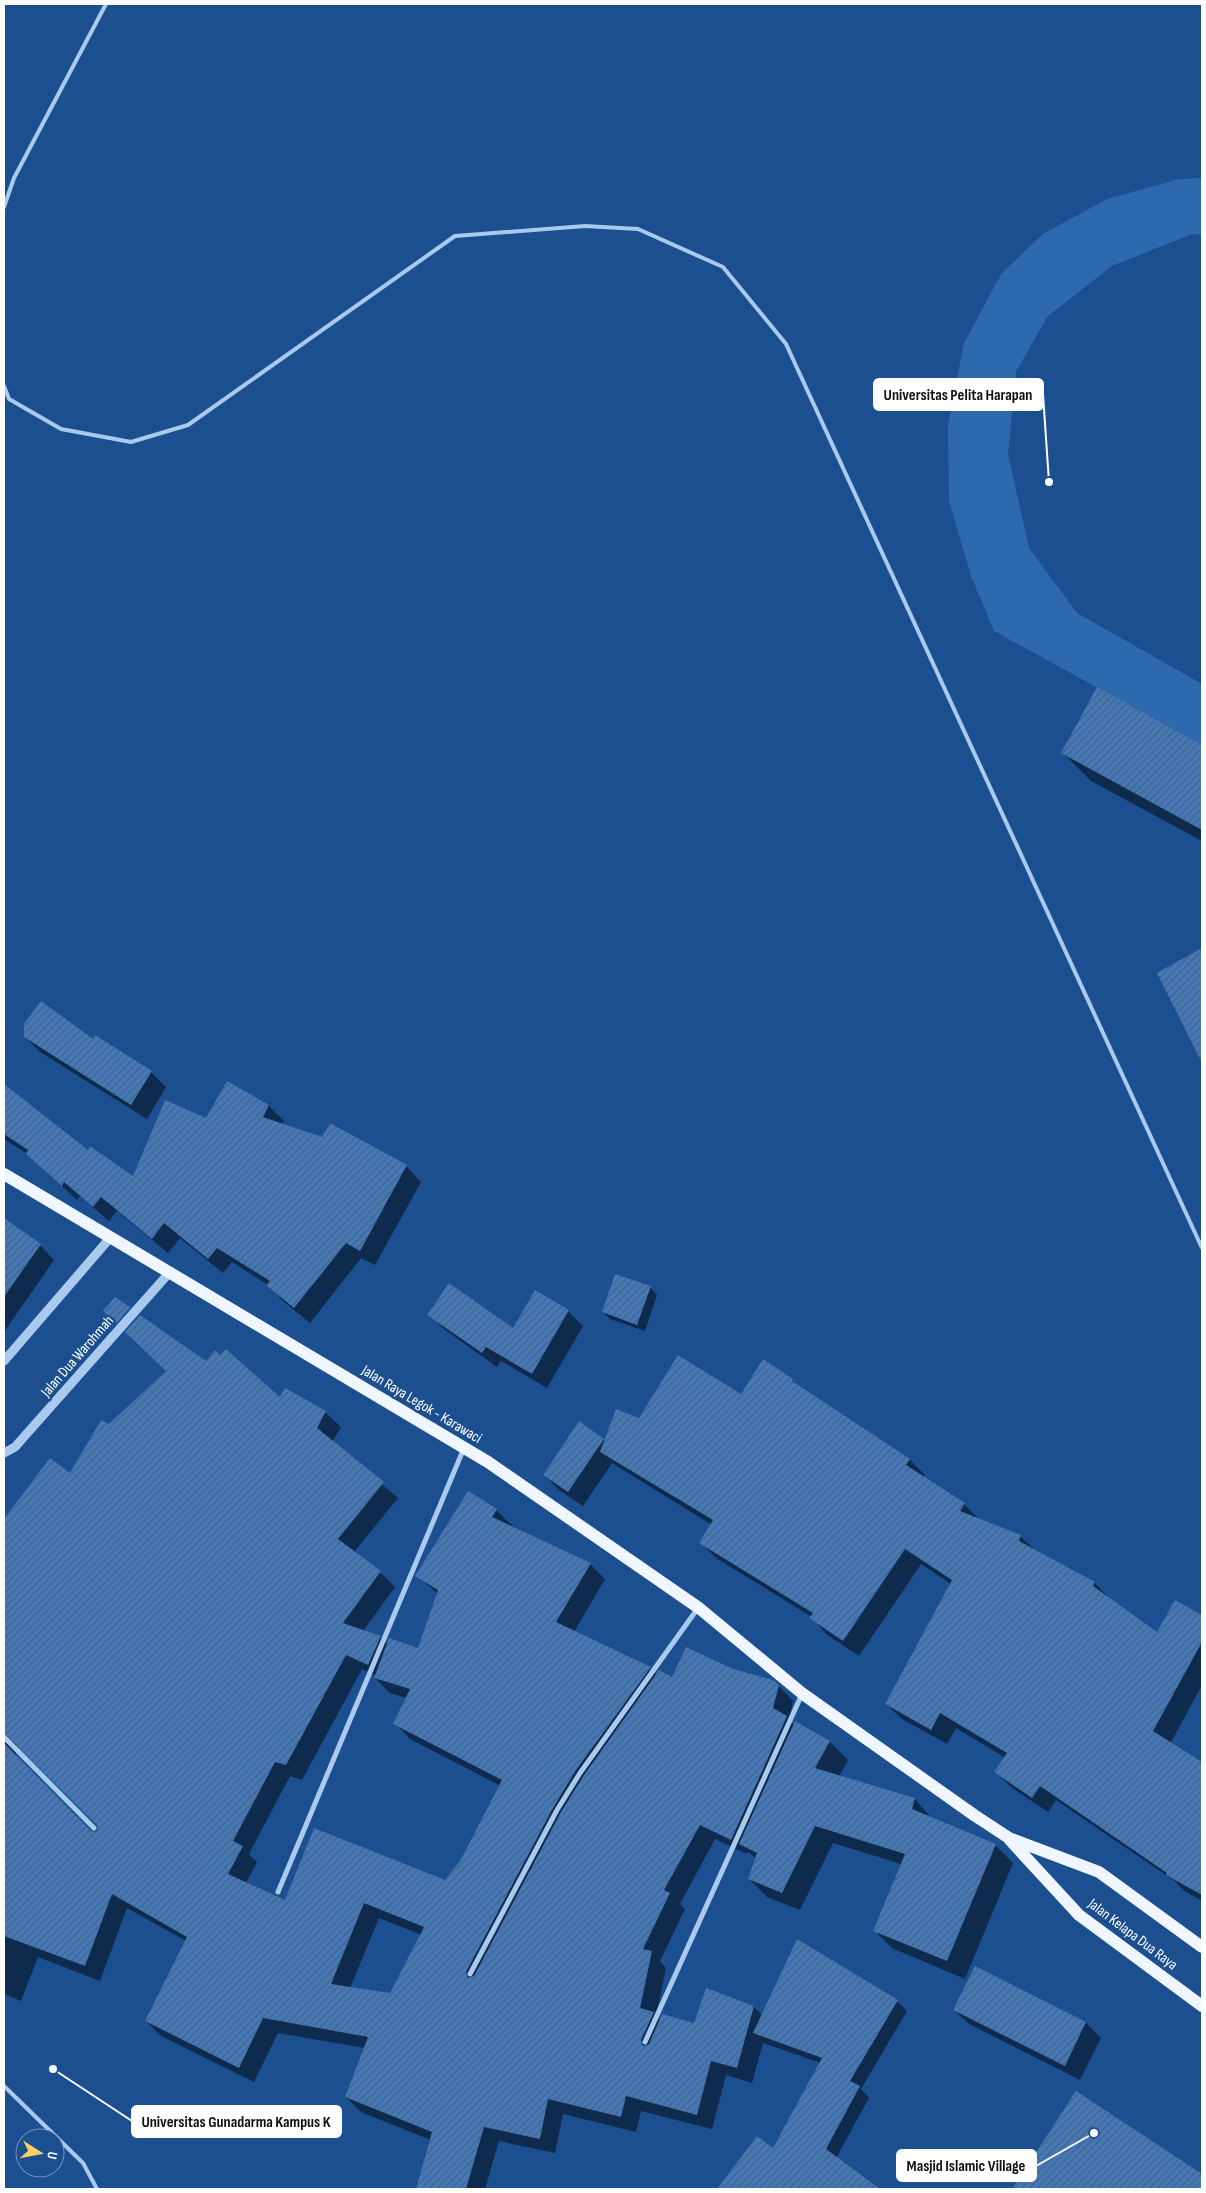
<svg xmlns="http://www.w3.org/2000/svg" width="1206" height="2193" font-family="'Sofia Sans Condensed',sans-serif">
  <defs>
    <pattern id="building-hatch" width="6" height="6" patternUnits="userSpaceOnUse" patternTransform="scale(1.25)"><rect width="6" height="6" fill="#4478b7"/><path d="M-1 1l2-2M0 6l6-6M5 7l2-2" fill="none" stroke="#486282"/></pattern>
  </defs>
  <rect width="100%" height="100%" fill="#1b4f8f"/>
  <!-- park -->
  <polygon fill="#2e69ad" points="1202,178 1202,235 1192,234 1112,266 1047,317 1016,372 1008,454 1029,548 1077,613 1202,684 1202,745 994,631 971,576 949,501 948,425 964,343 1001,274 1043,234 1107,199 1179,179"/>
  <!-- shadow -->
  <g fill="#0007" fill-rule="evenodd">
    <polygon points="1098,689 1202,747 1202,841 1091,781 1063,753"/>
    <polygon points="1202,950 1202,1060 1158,973"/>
    <polygon points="25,1037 93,1041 95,1037 151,1072 166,1087 147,1119 40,1052"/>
    <polygon points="227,1083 269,1106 284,1121 282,1125 406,1166 421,1182 375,1265 361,1258 310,1323 283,1301 268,1285 232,1262 223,1273 180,1238 168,1253 117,1211 109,1221 80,1196 77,1200 26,1153 4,1139 4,1087 89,1151 133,1178 206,1120"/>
    <polygon points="4,1220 40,1245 54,1260 4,1332"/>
    <polygon points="650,1287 657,1295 645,1331 610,1319 603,1312"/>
    <polygon points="568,1311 583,1326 547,1388 501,1361 497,1367 444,1329 429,1315 513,1330"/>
    <path d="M 206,1363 L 281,1399 L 325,1412 L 341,1427 L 332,1442 L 398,1498 L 354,1552 L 380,1572 L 395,1587 L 363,1631 L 380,1637 L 388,1645 L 418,1650 L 438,1594 L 417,1575 L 496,1510 L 512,1525 L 510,1527 L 590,1564 L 605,1579 L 574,1632 L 650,1668 L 657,1675 L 673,1678 L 733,1671 L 778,1685 L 793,1701 L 789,1720 L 794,1725 L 830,1742 L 848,1760 L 839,1777 L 915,1799 L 932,1819 L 995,1845 L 1013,1863 L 965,1979 L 892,1948 L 874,1930 L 901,1864 L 833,1843 L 800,1910 L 767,1897 L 749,1879 L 756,1859 L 748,1851 L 747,1854 L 715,1839 L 680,1904 L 685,1909 L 660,1961 L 666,1968 L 656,2016 L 661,2020 L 694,2024 L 754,2007 L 762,2015 L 897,2001 L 907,2011 L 861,2089 L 869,2098 L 836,2158 L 878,2189 L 719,2189 L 758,2138 L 773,2150 L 821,2063 L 763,2043 L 752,2083 L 726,2075 L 712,2129 L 641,2111 L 636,2132 L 563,2114 L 555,2153 L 499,2141 L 485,2189 L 417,2189 L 431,2140 L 361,2112 L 346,2097 L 365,2048 L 278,2033 L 254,2082 L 161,2036 L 146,2021 L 186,1941 L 127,1908 L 100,1981 L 38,1957 L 21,2001 L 4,1994 L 4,1521 L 50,1459 L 70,1475 L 109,1426 ZM 362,1669 L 376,1676 L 375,1678 L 390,1693 L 407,1698 L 395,1723 L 410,1739 L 501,1786 L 461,1861 L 445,1882 L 286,1901 L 246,1883 L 257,1862 L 249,1854 L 290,1776 L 302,1780 ZM 16,1748 L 23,1749 L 98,1824 L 98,1833 L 91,1832 L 16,1756 ZM 379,1918 L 422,1935 L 391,1995 L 350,1988 Z"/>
    <polygon points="792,1380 800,1389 910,1460 925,1475 923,1478 964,1504 980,1520 1020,1536 1036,1551 1095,1583 1110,1599 1158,1634 1176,1601 1202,1616 1202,1685 1170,1744 1202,1764 1202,1901 1183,1890 1176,1882 1056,1800 1048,1812 1011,1787 996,1772 1006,1758 956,1728 947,1744 902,1719 886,1704 951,1584 921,1564 859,1656 826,1634 812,1617 716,1558 701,1543 712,1525 612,1463 583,1506 559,1490 544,1475 640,1419 741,1396"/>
    <polygon points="975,1968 1086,2023 1101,2038 1080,2080 969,2024 954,2010"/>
    <polygon points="1076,2093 1202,2176 1202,2189 1014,2189"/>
  </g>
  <!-- building -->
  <g fill="url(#building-hatch)" fill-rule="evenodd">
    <polygon points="1097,687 1202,745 1202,830 1061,753"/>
    <polygon points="1202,948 1202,1063 1157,973"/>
    <polygon points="41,1001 93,1039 95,1035 152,1071 131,1105 24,1037 24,1024"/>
    <polygon points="227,1081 269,1105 263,1117 322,1137 330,1123 407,1165 360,1251 346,1243 294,1308 266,1285 270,1281 217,1248 208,1259 164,1223 152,1239 101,1197 93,1207 64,1182 62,1186 26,1154 28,1150 4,1134 4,1084 88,1150 90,1146 133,1176 165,1100 206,1118"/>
    <polygon points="4,1218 41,1244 4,1297"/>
    <polygon points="615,1274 651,1286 637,1325 602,1312"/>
    <polygon points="449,1283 513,1328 535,1290 569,1310 532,1374 486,1347 482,1353 427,1315"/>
    <polygon points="115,1297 130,1307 116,1324 103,1311"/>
    <path d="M 140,1315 L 206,1361 L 215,1350 L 220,1355 L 226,1349 L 280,1397 L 285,1388 L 326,1411 L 317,1428 L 384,1482 L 338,1539 L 381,1571 L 343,1623 L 381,1636 L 368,1665 L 346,1655 L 286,1765 L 275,1762 L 233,1841 L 243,1846 L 228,1874 L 285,1900 L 314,1828 L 445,1880 L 460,1861 L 502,1780 L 393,1724 L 410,1689 L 374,1678 L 389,1638 L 418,1648 L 438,1590 L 415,1576 L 468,1491 L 497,1509 L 492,1517 L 591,1563 L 556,1622 L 651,1667 L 576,1770 L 553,1808 L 466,1972 L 468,1978 L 474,1976 L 561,1812 L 584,1775 L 659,1670 L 672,1677 L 686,1647 L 733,1669 L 773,1680 L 779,1685 L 773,1708 L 787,1716 L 731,1840 L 700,1825 L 664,1890 L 670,1893 L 643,1949 L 652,1951 L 640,2008 L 654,2012 L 641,2040 L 643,2046 L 649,2044 L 662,2014 L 694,2023 L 706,1988 L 754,2006 L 737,2068 L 711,2061 L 697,2115 L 626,2096 L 621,2117 L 548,2099 L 540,2139 L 484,2127 L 466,2189 L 416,2189 L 432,2132 L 345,2097 L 368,2037 L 263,2018 L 239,2068 L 145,2021 L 187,1937 L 112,1894 L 85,1966 L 4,1936 L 4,1743 L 91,1831 L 96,1832 L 98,1829 L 97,1825 L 4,1733 L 4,1519 L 50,1458 L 70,1473 L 101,1420 L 109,1424 L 166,1371 L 125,1332 ZM 364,1903 L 424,1927 L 390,1993 L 331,1984 Z"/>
    <polygon points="678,1355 741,1394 763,1359 793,1379 792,1381 910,1459 906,1465 965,1503 960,1511 1021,1535 1019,1541 1095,1582 1093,1586 1157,1632 1175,1600 1202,1615 1202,1642 1153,1731 1202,1762 1202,1895 1166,1875 1167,1873 1040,1786 1032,1798 994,1772 1007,1753 940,1713 931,1730 885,1704 952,1580 905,1549 843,1641 809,1618 813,1613 699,1543 713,1520 600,1452 616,1409 639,1418"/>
    <polygon points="579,1421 604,1439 568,1492 543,1475"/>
    <polygon points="795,1721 830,1741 815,1768 915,1798 912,1809 996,1844 947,1961 873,1931 905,1854 815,1826 782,1893 748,1879 757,1853 739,1844"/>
    <polygon points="797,1939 898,2000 850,2081 860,2086 826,2149 880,2189 717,2189 757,2136 773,2148 822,2058 753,2033"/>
    <polygon points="975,1966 1086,2022 1065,2066 953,2010"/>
    <polygon points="1076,2091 1202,2174 1202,2189 1012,2189"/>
  </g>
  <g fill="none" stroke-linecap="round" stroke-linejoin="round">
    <!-- service -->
    <g stroke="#a9c9ee" stroke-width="4">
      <polyline points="4,207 14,178 106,4"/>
      <polyline points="4,386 9,399 61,429 131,442 188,425 455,236 585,226 638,229 723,267 786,344 1202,1248"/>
      <polyline points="4,2086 83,2163 97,2189"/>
    </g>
    <!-- minor -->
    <g stroke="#a9c9ee" stroke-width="5">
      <polyline points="4,1737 94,1828"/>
      <polyline points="278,1892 464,1448"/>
      <polyline points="470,1974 557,1810 580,1773 698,1608"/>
      <polyline points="645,2042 802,1694"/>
    </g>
    <!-- tertiary -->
    <g stroke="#a9c9ee" stroke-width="9">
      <polyline points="4,1361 110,1238"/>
      <polyline points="4,1453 15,1447 169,1273"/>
    </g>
    <!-- primary -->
    <g stroke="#f0f6ff" stroke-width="12">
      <polyline points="4,1174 488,1462 699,1608 803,1694 974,1815 1009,1838 1099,1872 1202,1947"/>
      <polyline points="1010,1840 1079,1915 1202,2006"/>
    </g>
  </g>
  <g text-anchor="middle" stroke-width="5" stroke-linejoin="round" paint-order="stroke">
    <!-- street labels -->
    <g font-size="15" fill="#fff" stroke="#1b4f8f">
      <text transform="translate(77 1356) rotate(-49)" y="5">Jalan Dua Warohmah</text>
      <text transform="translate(422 1404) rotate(31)" y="5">Jalan Raya Legok - Karawaci</text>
      <text transform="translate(1133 1934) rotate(37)" y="5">Jalan Kelapa Dua Raya</text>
    </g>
  </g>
  <!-- callouts -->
  <path fill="none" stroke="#fff" stroke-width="2" d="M1049 482L1043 394M53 2069L132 2121M1094 2133L1036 2166"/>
  <g fill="#fff" stroke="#1b4f8f" stroke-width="2">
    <circle cx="1049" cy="482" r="5"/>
    <circle cx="53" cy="2069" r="5"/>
    <circle cx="1094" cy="2133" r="5"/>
  </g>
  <g fill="#fff" stroke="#fff" stroke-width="2">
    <rect x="874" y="379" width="169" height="31" rx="5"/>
    <rect x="132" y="2106" width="209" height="31" rx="5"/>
    <rect x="897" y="2150" width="139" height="31" rx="5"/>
  </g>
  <g font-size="16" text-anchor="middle" font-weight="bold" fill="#111">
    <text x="958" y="400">Universitas Pelita Harapan</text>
    <text x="236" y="2127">Universitas Gunadarma Kampus K</text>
    <text x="966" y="2171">Masjid Islamic Village</text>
  </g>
  <!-- border -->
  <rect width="1206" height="2193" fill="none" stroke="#ffffff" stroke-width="10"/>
  <!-- north arrow -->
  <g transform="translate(40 2153) rotate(101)"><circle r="24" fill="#1b4f8f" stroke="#7695bc"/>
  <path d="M0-4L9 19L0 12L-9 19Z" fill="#ffd166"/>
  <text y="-8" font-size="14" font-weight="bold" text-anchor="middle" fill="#ffffff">U</text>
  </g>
</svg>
